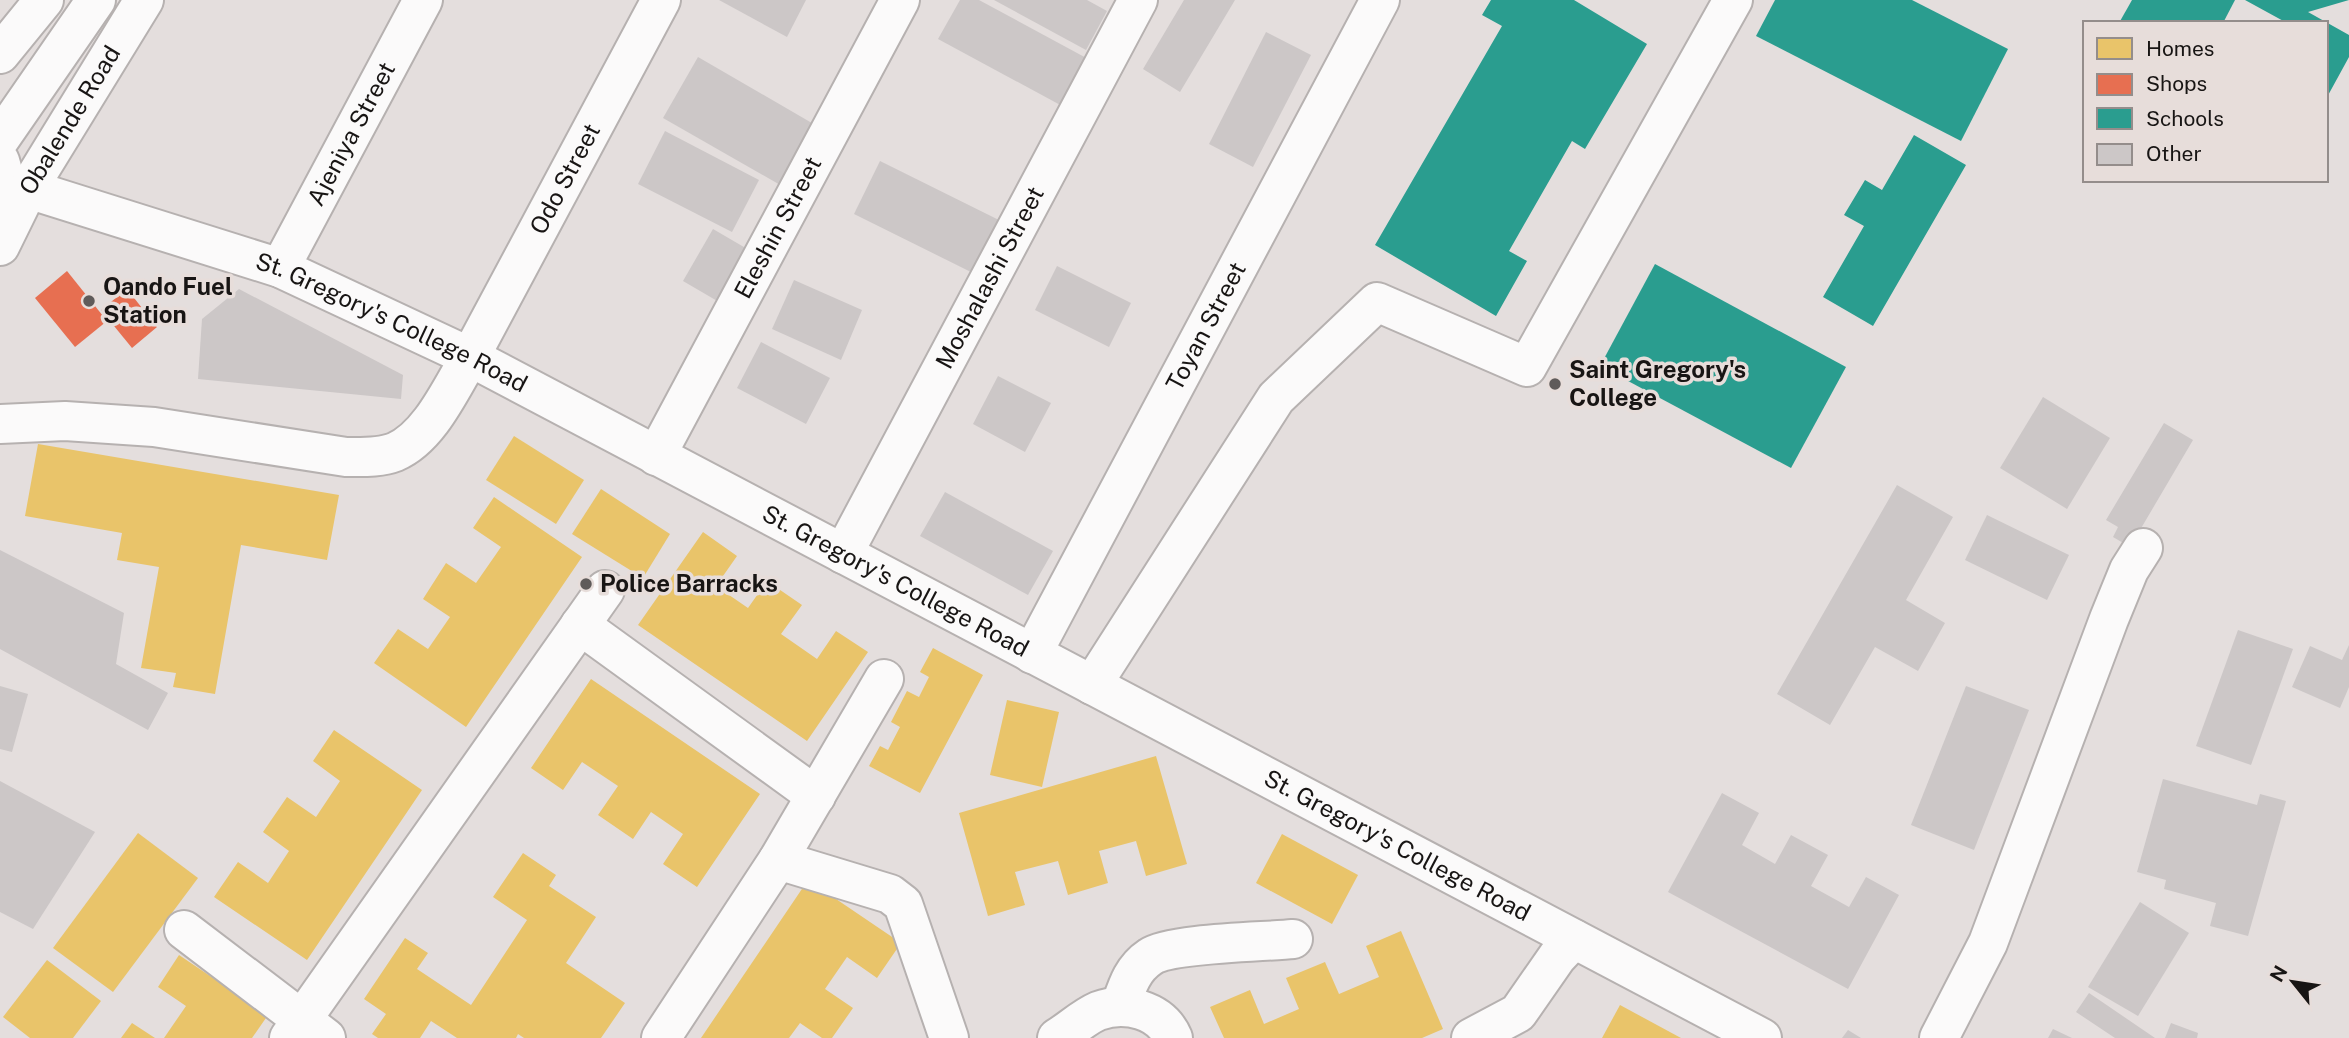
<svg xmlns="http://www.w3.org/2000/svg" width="2349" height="1038" font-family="'Public Sans',sans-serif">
  <rect width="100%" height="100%" fill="#e4dedd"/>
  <!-- homes -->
  <g fill="#e9c46a">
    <polygon points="514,436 584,480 556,524 486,480"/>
    <polygon points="38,444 339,495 327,560 241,545 215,694 173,687 176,673 141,668 159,567 117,560 122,533 25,516"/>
    <polygon points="601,489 670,534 643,578 572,534"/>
    <polygon points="494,497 582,557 466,727 374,663 398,629 428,649 450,617 423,599 446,563 476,583 501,547 473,528"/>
    <polygon points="703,532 737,556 716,586 748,608 767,581 802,605 781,634 817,659 836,631 868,652 807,741 638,625"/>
    <polygon points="933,648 983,675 920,793 869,766 880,746 888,750 900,727 891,722 907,691 919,697 929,677 920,672"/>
    <polygon points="591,679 760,794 697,887 663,864 683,834 651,812 633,839 598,815 618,786 582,762 563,790 531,768"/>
    <polygon points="1007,700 1059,712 1042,787 990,775"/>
    <polygon points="334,730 422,790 307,960 214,897 238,862 268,883 289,851 263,832 287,797 316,817 340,781 313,761"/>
    <polygon points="1156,756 1187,864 1146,876 1136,841 1099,851 1108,883 1068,895 1058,861 1015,872 1025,905 988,916 959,813"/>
    <polygon points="138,833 198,878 113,992 53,948"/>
    <polygon points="1282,834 1358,875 1332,924 1256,883"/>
    <polygon points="523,853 556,875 549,886 596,917 566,963 625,1003 601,1038 524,1038 518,1034 516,1038 457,1038 431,1021 420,1038 378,1038 372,1034 386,1014 364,999 405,938 428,953 417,969 471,1005 527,920 493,897"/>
    <polygon points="808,880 901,943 877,978 847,957 825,989 853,1008 832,1038 822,1038 800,1023 789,1038 701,1038"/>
    <polygon points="1401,931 1443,1029 1422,1038 1224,1038 1210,1007 1250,990 1264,1024 1299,1009 1286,978 1325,962 1339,994 1379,977 1366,946"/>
    <polygon points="179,955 268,1015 252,1038 164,1038 186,1006 158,987"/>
    <polygon points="47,960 101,1001 73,1038 30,1038 3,1017"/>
    <polygon points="1620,1005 1681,1038 1602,1038"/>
    <polygon points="132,1023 155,1038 121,1038"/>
  </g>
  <!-- shops -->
  <g fill="#e76f51">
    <polygon points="67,271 107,321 75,347 35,298"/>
    <polygon points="127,289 157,327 132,348 101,310"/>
  </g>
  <!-- schools -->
  <g fill="#2a9d8f">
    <polygon points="1491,0 1574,0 1647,44 1585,149 1572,141 1509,251 1527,261 1496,316 1375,245 1502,26 1482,15"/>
    <polygon points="1775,0 1912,0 2008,49 1961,141 1756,36"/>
    <polygon points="2132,0 2235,0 2223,23 2119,23"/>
    <polygon points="2245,0 2349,0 2308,12 2349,35 2349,57 2326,99 2326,23 2287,23"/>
    <polygon points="1914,135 1966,165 1873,326 1823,297 1864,226 1844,215 1865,180 1882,190"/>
    <polygon points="1655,264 1846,367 1791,468 1600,366"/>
  </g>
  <!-- building -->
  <g fill="#ccc7c7">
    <polygon points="719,0 806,0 787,37"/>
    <polygon points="960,0 979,0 1090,60 1064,107 938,39"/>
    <polygon points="994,0 1087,0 1107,11 1086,50"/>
    <polygon points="1184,0 1235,0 1180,92 1143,69"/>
    <polygon points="1266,32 1311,55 1253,167 1209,144"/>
    <polygon points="698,57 817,126 782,186 663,118"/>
    <polygon points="665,131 759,180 732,232 638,184"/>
    <polygon points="880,161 1009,225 983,278 854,214"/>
    <polygon points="713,229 761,257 731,309 683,281"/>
    <polygon points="1057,266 1131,303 1109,347 1035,310"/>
    <polygon points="794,280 862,310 841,360 772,329"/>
    <polygon points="239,289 403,375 401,399 198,379 202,319"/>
    <polygon points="761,342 830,378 806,424 737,388"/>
    <polygon points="998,376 1051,403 1025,452 973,424"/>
    <polygon points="2043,397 2110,438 2067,509 2000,468"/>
    <polygon points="2164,423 2193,440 2130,547 2113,537 2118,527 2106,520"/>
    <polygon points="1897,485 1953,517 1906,600 1945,623 1918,671 1875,647 1830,725 1777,694"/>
    <polygon points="945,492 1053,551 1028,595 920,536"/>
    <polygon points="1987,515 2069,555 2047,600 1965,560"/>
    <polygon points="0,550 124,613 116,664 168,693 148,730 0,649"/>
    <polygon points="2238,630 2293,649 2251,765 2196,746"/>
    <polygon points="2349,645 2349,687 2340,708 2292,687 2310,646 2342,660"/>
    <polygon points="0,686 28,694 12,752 0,749"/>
    <polygon points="1966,686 2029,710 1974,850 1911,825"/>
    <polygon points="2163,779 2257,805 2260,794 2286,801 2248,936 2210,926 2216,903 2164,889 2166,880 2137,872"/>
    <polygon points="0,781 95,832 33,929 0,912"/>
    <polygon points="1722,793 1759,813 1742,845 1775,864 1791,835 1828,855 1811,886 1849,907 1866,877 1899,895 1848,989 1668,892"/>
    <polygon points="2140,902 2189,933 2138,1016 2088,987"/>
    <polygon points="2089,993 2155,1038 2115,1038 2076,1012"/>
    <polygon points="2171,1023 2198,1033 2197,1038 2165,1038"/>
    <polygon points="2053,1029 2072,1038 2048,1038"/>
    <polygon points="1848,1030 1861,1038 1842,1038"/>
  </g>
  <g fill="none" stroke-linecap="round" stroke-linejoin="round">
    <defs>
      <g id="minor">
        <path id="s1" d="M 6,182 L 280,268 L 470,357 L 1762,1038"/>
        <path id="s2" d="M 280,268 L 423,0"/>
        <path id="s3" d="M 0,424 L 65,421 L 154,427 L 346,457 C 362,457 380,458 395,452 C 430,437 451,388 470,357 L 661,0"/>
        <path id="s4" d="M 656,456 L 900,0"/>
        <path id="s5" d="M 843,554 L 1138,0"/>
        <polyline points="580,625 816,796"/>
        <path id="s6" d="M 1032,654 L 1380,0"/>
        <polyline points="1092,685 1276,398 1377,302 1527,367 1733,0"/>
        <polyline points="778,860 890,894 903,904 949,1038"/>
        <polyline points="184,930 326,1038"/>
        <path d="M 1120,1007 C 1127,987 1132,969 1150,957 C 1170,943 1264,942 1293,939"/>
        <polyline points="289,1038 605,590"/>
        <polyline points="661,1038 778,860 884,679"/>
        <path d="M 1057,1038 C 1070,1030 1084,1017 1098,1011 C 1126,1001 1161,1010 1173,1038"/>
        <polyline points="1471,1038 1518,1013 1557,957 1574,939"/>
        <polyline points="1939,1038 1988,943 2109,619 2129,570 2143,548"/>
      </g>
      <g id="major">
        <polyline points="0,54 44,0"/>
        <polyline points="0,139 96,0"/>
        <polyline points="0,161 6,182 0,227"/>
        <path id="s7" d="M 0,246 L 28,189 L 144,0"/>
      </g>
    </defs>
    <!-- minor casing -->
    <use href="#minor" stroke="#b6b1b0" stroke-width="42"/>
    <!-- major casing -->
    <use href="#major" stroke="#b6b1b0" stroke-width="42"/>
    <!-- minor -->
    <use href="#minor" stroke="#fbfafa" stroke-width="38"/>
    <!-- major -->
    <use href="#major" stroke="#fbfafa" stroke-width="38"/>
  </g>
  <!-- markers -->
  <g fill="#5f5b5a" stroke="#e7ddda" stroke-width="2.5">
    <circle cx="89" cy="301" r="7"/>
    <circle cx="1555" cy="384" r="7"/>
    <circle cx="586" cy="584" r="7"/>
  </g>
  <g text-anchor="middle" stroke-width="7" stroke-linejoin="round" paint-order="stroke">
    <!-- street labels -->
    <g font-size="24" fill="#181514" stroke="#e7ddda">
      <text dy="8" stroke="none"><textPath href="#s7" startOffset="144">Obalende Road</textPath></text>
      <text dy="8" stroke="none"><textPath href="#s2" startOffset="152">Ajeniya Street</textPath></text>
      <text dy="8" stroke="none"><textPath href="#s3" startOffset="723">Odo Street</textPath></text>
      <text dy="8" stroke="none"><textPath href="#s4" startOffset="259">Eleshin Street</textPath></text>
      <text dy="8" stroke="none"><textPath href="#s5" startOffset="313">Moshalashi Street</textPath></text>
      <text dy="8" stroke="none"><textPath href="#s1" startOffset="411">St. Gregory's College Road</textPath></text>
      <text dy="8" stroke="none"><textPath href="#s6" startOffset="371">Toyan Street</textPath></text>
      <text dy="8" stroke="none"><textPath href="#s1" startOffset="978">St. Gregory's College Road</textPath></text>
      <text dy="8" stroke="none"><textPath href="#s1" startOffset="1545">St. Gregory's College Road</textPath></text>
    </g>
    <!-- poi labels -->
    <g font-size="24" font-weight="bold" fill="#181514" stroke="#e7ddda" text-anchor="start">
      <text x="103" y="295">Oando Fuel<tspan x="103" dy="28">Station</tspan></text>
      <text x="1569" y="378">Saint Gregory's<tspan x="1569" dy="28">College</tspan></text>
      <text x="600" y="592">Police Barracks</text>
    </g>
  </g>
  <!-- legend -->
  <rect x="2083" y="21" width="245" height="161" fill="#e7ddda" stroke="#948d8b" stroke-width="2"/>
  <rect x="2097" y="38" width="35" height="21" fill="#e9c46a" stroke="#948d8b" stroke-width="2"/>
  <text x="2146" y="56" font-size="21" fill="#181514">Homes</text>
  <rect x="2097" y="74" width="35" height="21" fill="#e76f51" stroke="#948d8b" stroke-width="2"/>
  <text x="2146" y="91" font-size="21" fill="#181514">Shops</text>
  <rect x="2097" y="108" width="35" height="21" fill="#2a9d8f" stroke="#948d8b" stroke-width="2"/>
  <text x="2146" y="126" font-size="21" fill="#181514">Schools</text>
  <rect x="2097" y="144" width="35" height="21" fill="#ccc7c7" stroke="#948d8b" stroke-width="2"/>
  <text x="2146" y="161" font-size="21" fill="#181514">Other</text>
  <!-- north arrow -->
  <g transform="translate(2293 982) rotate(300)" stroke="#e7ddda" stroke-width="5" paint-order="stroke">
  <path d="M0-5L12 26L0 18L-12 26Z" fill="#181514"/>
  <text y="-10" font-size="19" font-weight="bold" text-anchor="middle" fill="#181514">N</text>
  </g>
</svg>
